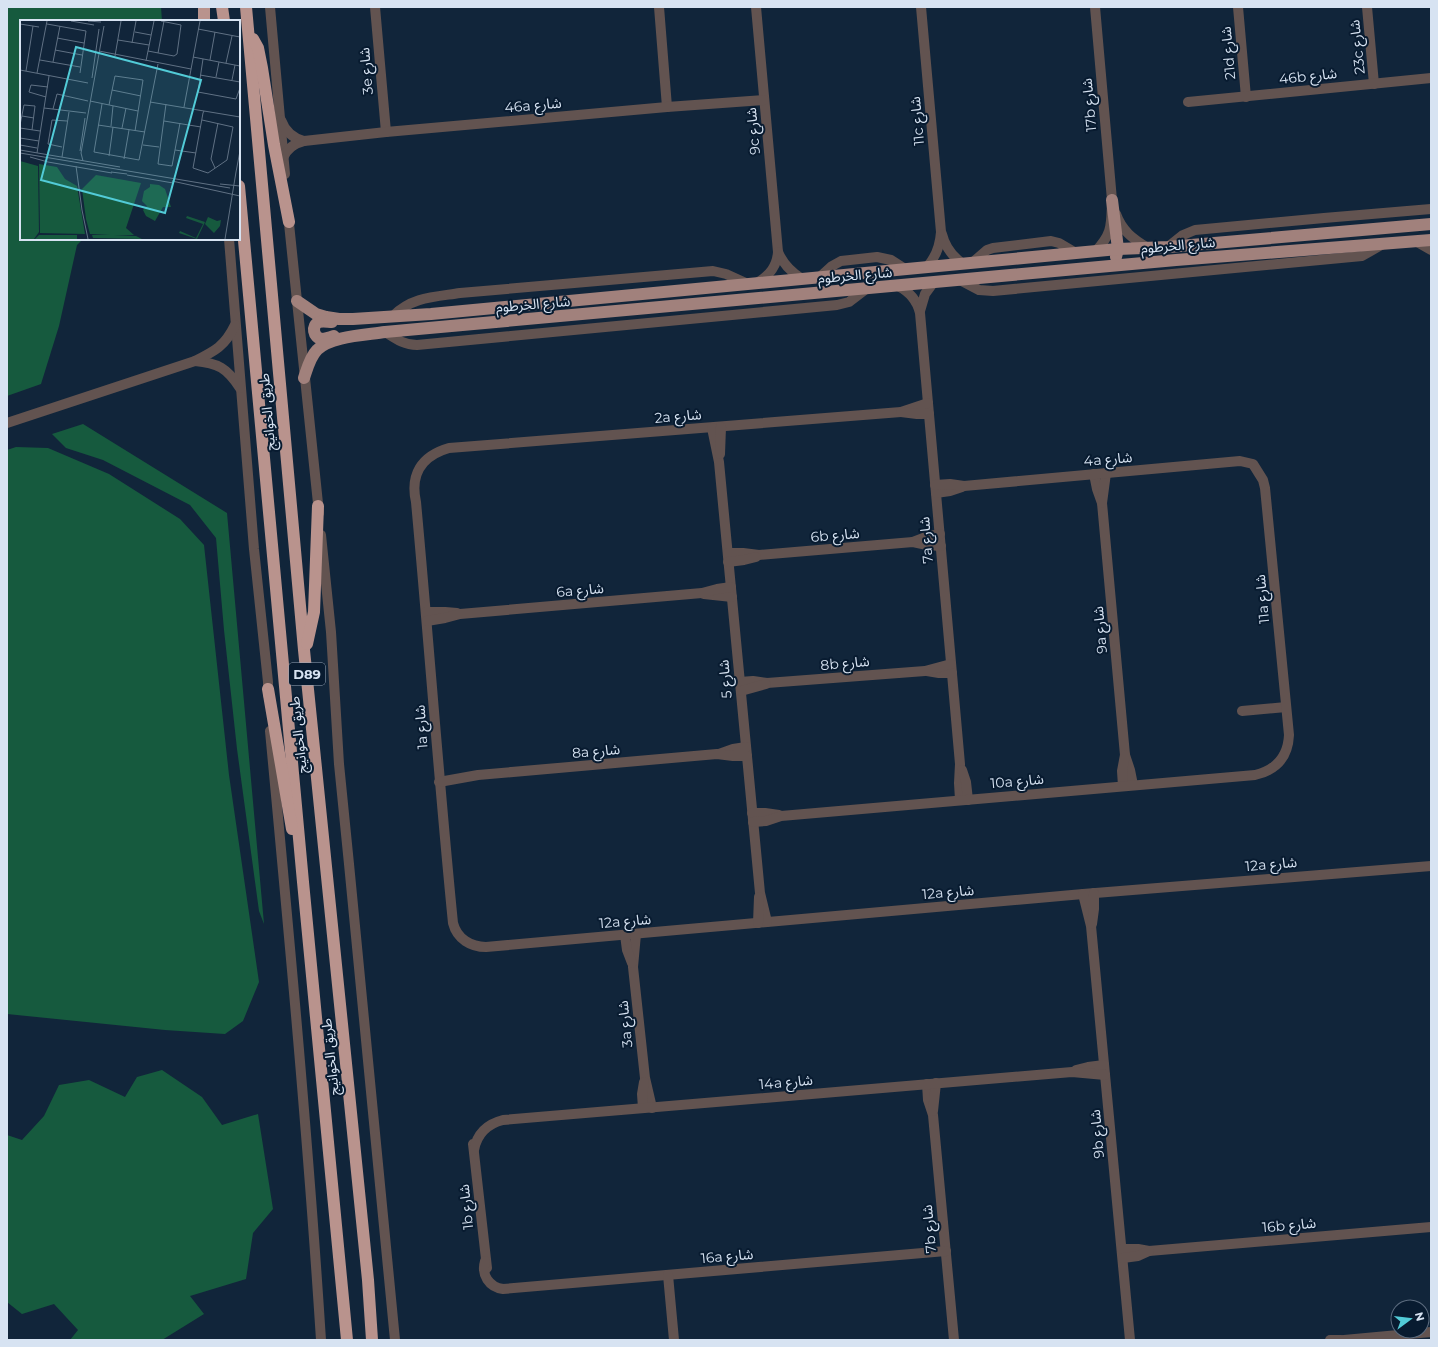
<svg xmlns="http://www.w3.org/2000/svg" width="1438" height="1347" font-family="Montserrat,'Noto Sans Arabic',sans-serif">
  <rect width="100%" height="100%" fill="#11253a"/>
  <!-- forest -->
  <g fill="#165a3e">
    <polygon points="7,7 161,7 162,21 21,21 21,239 83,239 77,245 59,326 41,384 7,396"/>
    <polygon points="83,424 227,513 264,924 259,911 237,749 224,630 216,538 190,505 103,460 66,448 52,434"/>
    <polygon points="16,447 48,448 109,474 180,519 204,545 229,775 259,982 243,1021 225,1034 165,1030 7,1014 7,450"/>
    <polygon points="162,1070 202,1097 222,1125 258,1114 273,1209 253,1233 246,1279 190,1296 204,1314 162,1340 70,1340 78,1330 54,1304 22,1314 7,1302 7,1135 22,1140 44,1116 59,1085 89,1080 125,1097 137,1077"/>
  </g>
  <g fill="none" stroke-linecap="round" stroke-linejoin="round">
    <!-- minor -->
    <g stroke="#625350" stroke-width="10">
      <polyline points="270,7 285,174"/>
      <polyline points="375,7 386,132"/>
      <polyline points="659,7 667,107"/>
      <path d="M 756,7 L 778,252 C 777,266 770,275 757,283"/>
      <path d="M 921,7 L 941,232 C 940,246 936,257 927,267"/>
      <path d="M 1095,7 L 1112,200 C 1111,225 1113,233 1095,252"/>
      <polyline points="1238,7 1246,97"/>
      <polyline points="1367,7 1374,84"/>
      <polyline points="1188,102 1431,78"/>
      <path d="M 281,120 C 285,131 292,138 304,141"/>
      <path d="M 283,158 C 287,148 294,144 304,141 L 386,132 L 667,107 L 764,100"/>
      <polyline points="288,214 319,513"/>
      <path d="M 1116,214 C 1122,231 1133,239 1148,248"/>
      <path d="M 942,234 C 945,247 952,256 963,264"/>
      <polyline points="229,239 254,549 268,682 268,695"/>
      <polyline points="1417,242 1431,250"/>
      <polyline points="1168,247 1183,235 1195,230 1324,218 1431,209"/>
      <path d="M 778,252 C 783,264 791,272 802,279"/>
      <polyline points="972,263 987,250 993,248 1051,241 1059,243 1076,253"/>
      <polyline points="820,277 832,266 841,261 877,257 891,260 905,269"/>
      <polyline points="960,280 979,290 993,291 1362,256 1383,244"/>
      <path d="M 898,286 C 910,292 917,300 920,313 L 960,764 L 959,783 L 960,800"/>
      <polyline points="920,311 925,294 933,283"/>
      <path d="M 393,316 C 412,297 434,297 460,293 L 713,271 L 726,274 L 748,284"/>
      <path d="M 385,332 C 396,339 404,345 417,345 L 837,305 L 849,302 L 866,289"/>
      <path d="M 195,361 C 218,363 227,368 240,388"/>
      <path d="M 928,403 L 901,412 L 449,448 C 421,456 410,475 416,502 C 429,643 439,783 453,923 C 457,939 471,947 486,947 L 1083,894 L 1431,866"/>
      <polyline points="901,412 917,414 929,414"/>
      <path d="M 7,423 L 195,361 C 215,351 225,346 235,325"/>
      <polyline points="712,428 719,462 760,893 767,922"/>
      <polyline points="720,454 721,427"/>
      <polyline points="1094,474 1097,489 1102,503 1125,755 1130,770 1133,785"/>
      <polyline points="936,493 950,491 962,487"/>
      <polyline points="1102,503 1106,473"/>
      <polyline points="321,535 331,632 339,764 349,864 395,1340"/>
      <polyline points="913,542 926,537 940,534"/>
      <polyline points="728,553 743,553 759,555 913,542 927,545 941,546"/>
      <polyline points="728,562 744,560 756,557"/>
      <polyline points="704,594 732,597"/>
      <polyline points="426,612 445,612 457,613"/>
      <polyline points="427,621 445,618 460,614 702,593 717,589 731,587"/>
      <polyline points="927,671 939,673 952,673"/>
      <polyline points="740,682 753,681 767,683 925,671 951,664"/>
      <polyline points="741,691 766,684"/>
      <polyline points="1242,711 1286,707"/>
      <path d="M 270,731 C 289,934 308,1137 321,1340"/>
      <polyline points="719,754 733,749 746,747"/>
      <polyline points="962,770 966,782 968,800"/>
      <polyline points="439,782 478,775 717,754 733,756 747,756"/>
      <polyline points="1123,786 1122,771 1125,755"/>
      <polyline points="752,813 765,813 779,815"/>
      <path d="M 753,822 L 766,821 L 781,816 L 1255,775 C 1276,770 1288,757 1289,735 L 1265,488 L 1263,480 L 1253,464 L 1240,461 L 964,486 L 950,484 L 935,485"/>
      <polyline points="1083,894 1091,926 1130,1340"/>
      <polyline points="758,923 759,897"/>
      <polyline points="1092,924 1094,909 1094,893"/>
      <polyline points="636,934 633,967 645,1078 652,1108"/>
      <polyline points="625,935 627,950 632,963"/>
      <polyline points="1076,1070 1088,1067 1104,1065"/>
      <polyline points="927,1084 928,1100 933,1115 954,1340"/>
      <polyline points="643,1108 642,1094 644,1082"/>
      <polyline points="933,1111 936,1083"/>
      <polyline points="473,1144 487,1268"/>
      <path d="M 474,1150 C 477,1134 487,1124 503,1120 L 1072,1072 L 1105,1075"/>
      <polyline points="1122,1249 1138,1249 1149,1251 1431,1227"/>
      <polyline points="1123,1258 1138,1256 1149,1251"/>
      <path d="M 485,1261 C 481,1275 489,1287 503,1289 L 946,1251"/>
      <polyline points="668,1275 674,1340"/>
      <polyline points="1330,1340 1341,1340"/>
      <polyline points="1344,1340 1431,1332"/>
    </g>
    <!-- major -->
    <g stroke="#a1817c" stroke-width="12">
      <polyline points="1112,200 1118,249 1116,257"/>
      <polyline points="297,301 316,314 326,317 339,319 353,319 431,314 1118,249 1168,247 1431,224"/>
      <path d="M 332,322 C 328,322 323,321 319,322 C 311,325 313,338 322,339 C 325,339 331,337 334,336"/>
      <path d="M 304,378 C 307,369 310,357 317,350 C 330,336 367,335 385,332 L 1176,260 L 1431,240"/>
    </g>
    <!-- highway -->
    <g stroke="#b9938d" stroke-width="12">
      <polyline points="222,7 224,21"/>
      <polyline points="246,7 304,650 368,1280 372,1340"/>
      <polyline points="204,21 204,7"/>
      <polyline points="253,39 258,48 262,68 274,145 289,222"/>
      <polyline points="239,186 303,882 347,1340"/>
      <polyline points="307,644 314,612 318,506"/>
      <polyline points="268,689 292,829"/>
    </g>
  </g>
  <g text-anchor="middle" stroke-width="4" stroke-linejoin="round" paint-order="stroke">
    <!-- shield labels -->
    <rect fill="#081b30" stroke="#99a7b8" stroke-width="1" x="289" y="663" width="36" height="22" rx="3"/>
    <g font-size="13" font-weight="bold" fill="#d7e3f2">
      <text x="307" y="679">D89</text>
    </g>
    <!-- street labels -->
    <g font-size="14" fill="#d7e3f2" stroke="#081b30">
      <text transform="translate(1357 47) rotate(-96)" y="5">23c شارع</text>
      <text transform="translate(1228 53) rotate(-95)" y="5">21d شارع</text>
      <text transform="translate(366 71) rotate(-95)" y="5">3e شارع</text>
      <text transform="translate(1308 76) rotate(-6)" y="5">46b شارع</text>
      <text transform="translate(533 105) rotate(-5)" y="5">46a شارع</text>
      <text transform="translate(1089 105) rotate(-95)" y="5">17b شارع</text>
      <text transform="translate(917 121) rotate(-95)" y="5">11c شارع</text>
      <text transform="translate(753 131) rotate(-95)" y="5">9c شارع</text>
      <text transform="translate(1178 245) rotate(-5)" y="5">شارع الخرطوم</text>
      <text transform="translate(855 275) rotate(-5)" y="5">شارع الخرطوم</text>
      <text transform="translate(533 304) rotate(-5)" y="5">شارع الخرطوم</text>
      <text transform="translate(267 412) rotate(-95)" y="5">طريق الخوانيج</text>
      <text transform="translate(678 416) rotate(-5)" y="5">2a شارع</text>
      <text transform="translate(1108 459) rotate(-5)" y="5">4a شارع</text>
      <text transform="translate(835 535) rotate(-5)" y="5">6b شارع</text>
      <text transform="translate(926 540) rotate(-95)" y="5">7a شارع</text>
      <text transform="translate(580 590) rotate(-5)" y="5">6a شارع</text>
      <text transform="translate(1262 599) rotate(-95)" y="5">11a شارع</text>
      <text transform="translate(1100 630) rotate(-95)" y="5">9a شارع</text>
      <text transform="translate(845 663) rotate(-5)" y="5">8b شارع</text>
      <text transform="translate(725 679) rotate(-95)" y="5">شارع 5</text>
      <text transform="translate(421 727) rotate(-94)" y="5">1a شارع</text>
      <text transform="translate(298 735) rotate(-96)" y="5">طريق الخوانيج</text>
      <text transform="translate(596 751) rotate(-5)" y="5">8a شارع</text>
      <text transform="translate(1017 781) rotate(-5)" y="5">10a شارع</text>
      <text transform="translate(1271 864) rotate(-5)" y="5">12a شارع</text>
      <text transform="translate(948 892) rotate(-5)" y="5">12a شارع</text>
      <text transform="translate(625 921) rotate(-5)" y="5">12a شارع</text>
      <text transform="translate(625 1024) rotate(-96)" y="5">3a شارع</text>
      <text transform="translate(330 1057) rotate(-96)" y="5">طريق الخوانيج</text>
      <text transform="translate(786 1082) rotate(-5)" y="5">14a شارع</text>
      <text transform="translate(1097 1134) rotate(-95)" y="5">9b شارع</text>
      <text transform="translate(466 1207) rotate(-96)" y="5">1b شارع</text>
      <text transform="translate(1289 1225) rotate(-5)" y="5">16b شارع</text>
      <text transform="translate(929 1229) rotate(-95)" y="5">7b شارع</text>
      <text transform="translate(727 1256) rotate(-5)" y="5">16a شارع</text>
    </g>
  </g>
  <!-- overview -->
  <g transform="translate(20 20)">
    <rect width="220" height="220" fill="#11253a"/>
    <path d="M 0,141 L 18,146 L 19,212 L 14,219 L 0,219 ZM 19,144 L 37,147 L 45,159 L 57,166 L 65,214 L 20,213 ZM 76,155 L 121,163 L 106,208 L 114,215 L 94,215 L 116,216 L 122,219 L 73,218 L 72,215 L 90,215 L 70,214 L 66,199 L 62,169 ZM 130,164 L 139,165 L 145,169 L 151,187 L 143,187 L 135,201 L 126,196 L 123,190 L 127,186 L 122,181 L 124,171 L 130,167 ZM 167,196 L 185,202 L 177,219 L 159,213 L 160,211 L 176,218 L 183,204 L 166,198 ZM 188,197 L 197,201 L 201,200 L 200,206 L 194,213 L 185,204 ZM 19,215 L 57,215 L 57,219 L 15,219 Z" fill="#165a3e"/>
    <path fill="none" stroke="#607184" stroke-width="1" d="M 51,1 L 74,5M 68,1 L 81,2M 0,4 L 19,7M 27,4 L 66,11 L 60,53M 178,9 L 220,17M 115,12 L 131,15M 37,18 L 64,23M 98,20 L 129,25M 112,23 L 116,1M 35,30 L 62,35M 79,31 L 171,49M 128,31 L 154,36 L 157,34 L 161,5 L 141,1M 138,33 L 144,1M 95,36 L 101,1M 173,37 L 220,46M 183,39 L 178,72 L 216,79 L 220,68M 20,40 L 60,47M 190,40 L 195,12M 126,41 L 134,1M 33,42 L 40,6M 206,43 L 212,16M 0,50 L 68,63M 6,51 L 13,6M 17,53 L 27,1M 180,55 L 220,62M 196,57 L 199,42M 72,58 L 79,9M 212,60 L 215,45M 92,70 L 121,76M 26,77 L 9,72 L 11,65 L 28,67M 70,81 L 118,91M 130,82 L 220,97M 82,84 L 74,132 L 119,140 L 138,44M 146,84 L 138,144 L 152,146 L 160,103M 89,85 L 95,56 L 123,60 L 115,111M 164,87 L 180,1M 24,88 L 66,93M 33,89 L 37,74 L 68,81M 2,96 L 14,98M 182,100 L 213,107 L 207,140 L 188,153 L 173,148 L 183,93 L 184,91M 144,101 L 181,107M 0,105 L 4,85 L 15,86 L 12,110M 78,105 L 125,112M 91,106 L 93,86M 0,108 L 20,111M 102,108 L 106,88M 0,118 L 19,121M 0,125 L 17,128M 123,125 L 139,127M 42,127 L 28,124 L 32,100 L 47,101M 0,130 L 100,147M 155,130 L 176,133M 60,131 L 65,98M 0,133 L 210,168M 17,133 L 29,56M 89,136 L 93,107M 10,137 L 28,142M 42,137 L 49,92M 104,139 L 109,110M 63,141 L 61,133 L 84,6M 28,142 L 92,153M 56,146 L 62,190 L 68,219M 195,148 L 191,139 L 198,103M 91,152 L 107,154M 216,152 L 220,131M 107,155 L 153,163M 152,161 L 220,176M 200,164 L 220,166M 205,219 L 216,152"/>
    <path fill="#52cbd7" fill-opacity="0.15" stroke="#52cbd7" stroke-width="2" d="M 56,27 L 181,60 L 145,193 L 21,160 Z"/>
    <rect width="220" height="220" fill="none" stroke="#d7e3f2" stroke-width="2"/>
  </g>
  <!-- border -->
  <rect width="1438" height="1347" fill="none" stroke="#d7e3f2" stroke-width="16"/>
  <!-- north arrow -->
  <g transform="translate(1410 1319) rotate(75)"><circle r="19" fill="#081b30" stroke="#5b6b7e"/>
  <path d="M0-3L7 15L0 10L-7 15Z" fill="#52cbd7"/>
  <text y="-6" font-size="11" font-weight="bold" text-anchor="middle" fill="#d7e3f2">N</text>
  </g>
</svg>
